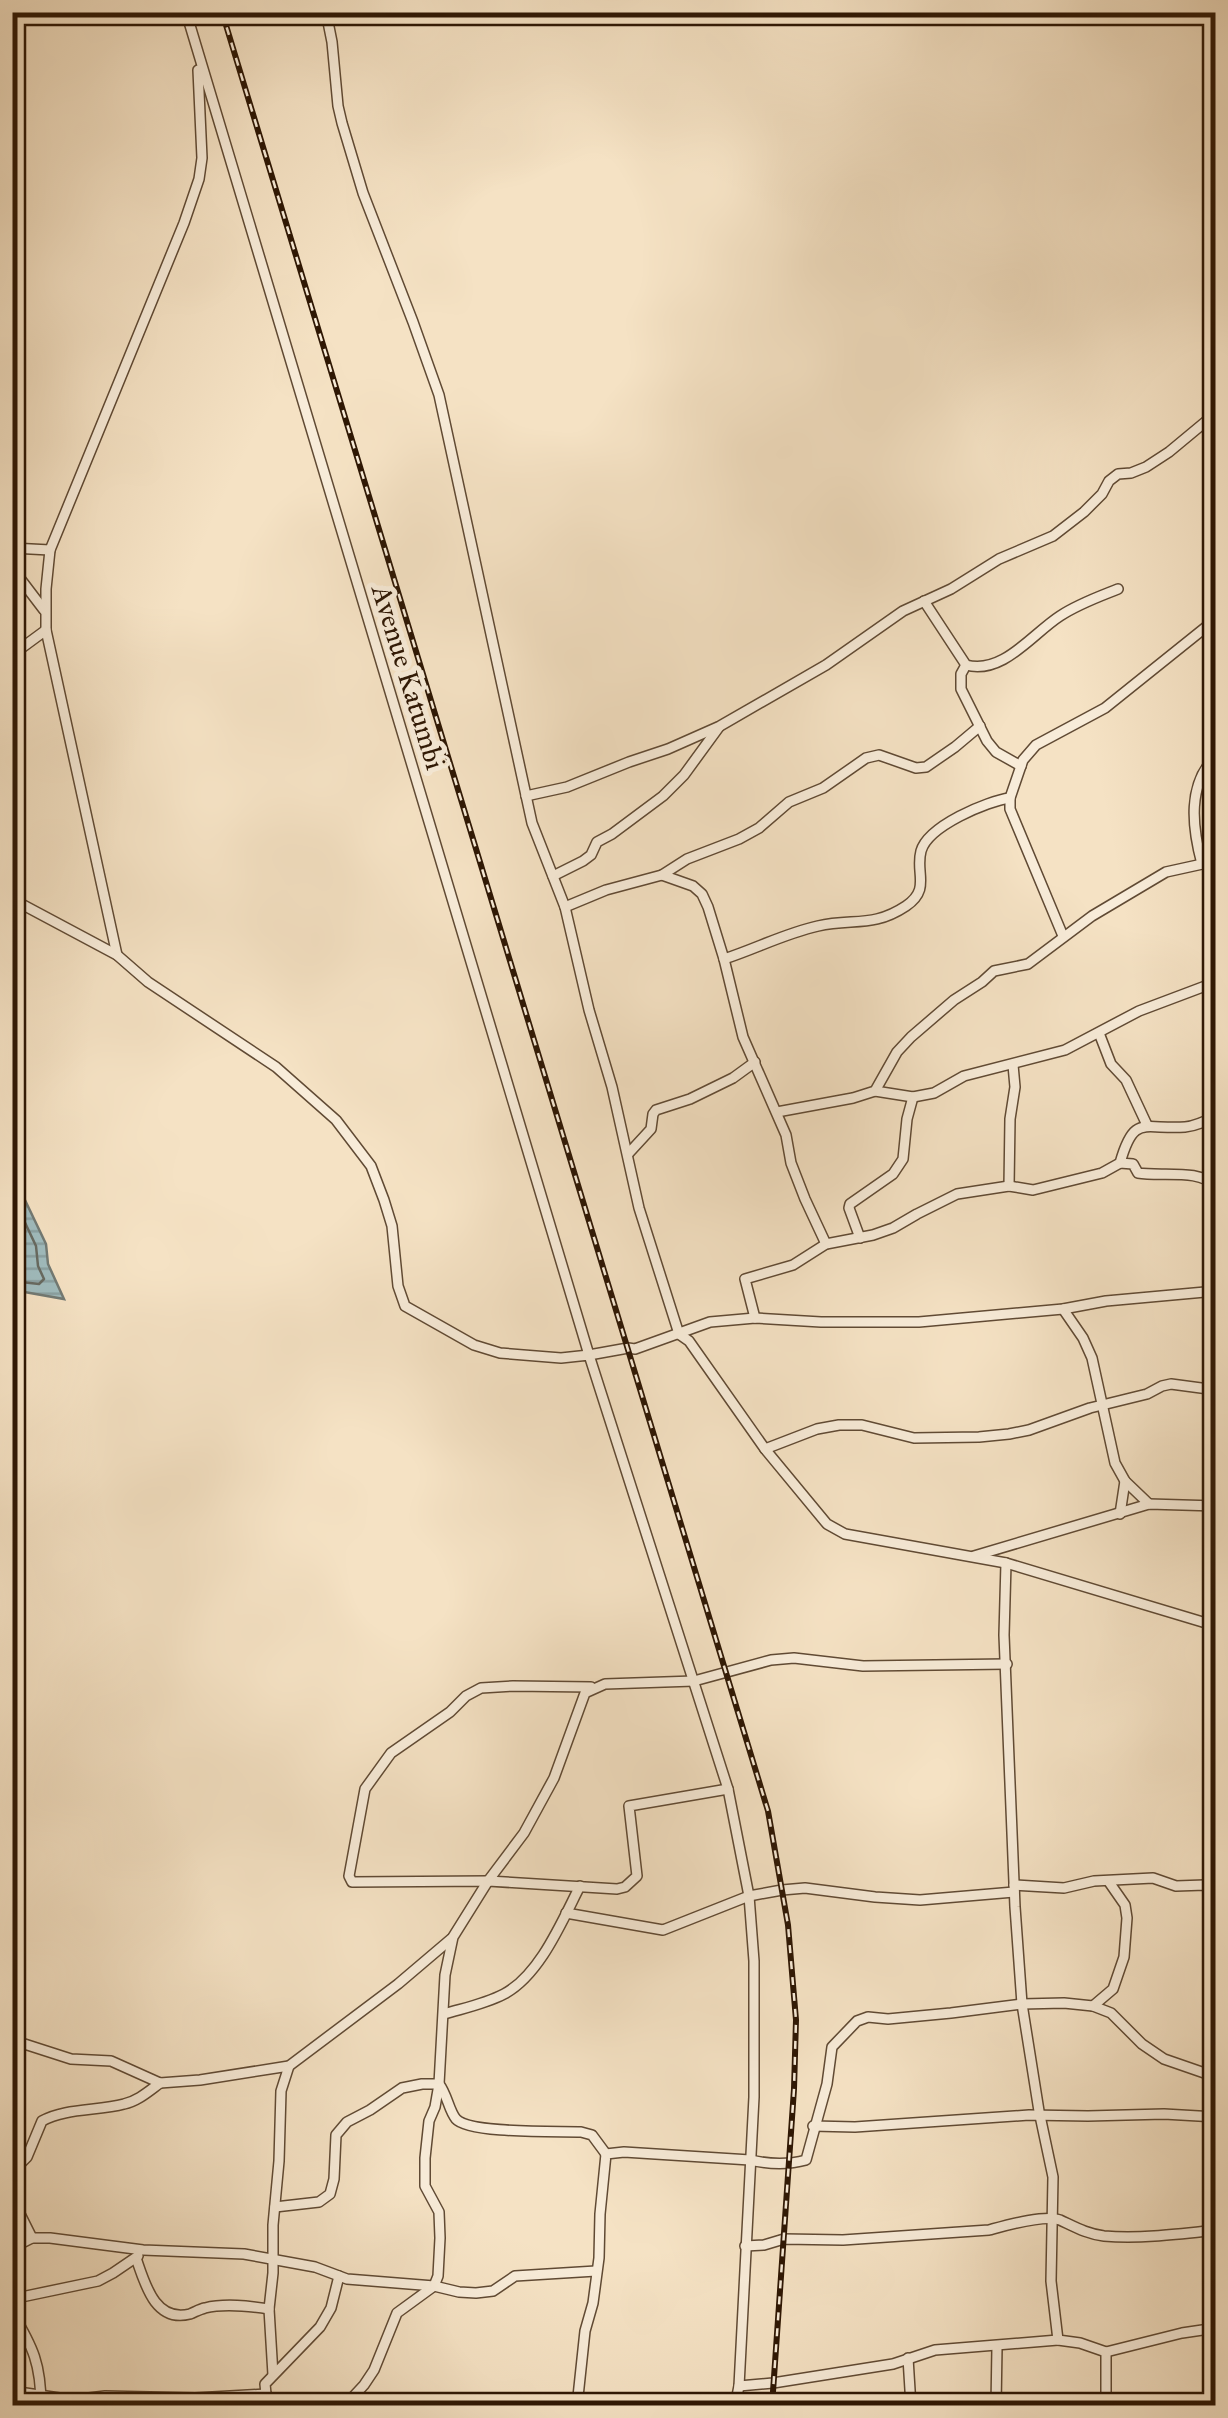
<svg xmlns="http://www.w3.org/2000/svg" width="1228" height="2418" font-family="'IM FELL Great Primer',serif">
  <defs>
    <pattern id="water-rules" width="6" height="5" patternUnits="userSpaceOnUse" patternTransform="scale(2.5)"><rect width="6" height="5" fill="#a0bcbe"/><path d="M0 2.5h6" fill="none" stroke="#8aa1a2"/></pattern>
  </defs>
  <rect width="100%" height="100%" fill="#f5e2c4"/>
  <filter id="stains"><feTurbulence type="fractalNoise" baseFrequency=".002" numOctaves="4"/><feColorMatrix values="0 0 0 0 .2 0 0 0 0 .09 0 0 0 0 .02 0 0 0 .5 -.17"/></filter>
  <radialGradient id="worn" r=".72"><stop offset=".6" stop-color="#630" stop-opacity="0"/><stop offset="1" stop-color="#630" stop-opacity=".3"/></radialGradient>
  <!-- water -->
  <polygon fill="url(#water-rules)" stroke="#727a74" stroke-width="2.5" points="13,1175 46,1244 48,1264 64,1299 13,1290"/>
  <g fill="none" stroke-linecap="round" stroke-linejoin="round">
    <!-- shore -->
    <polyline stroke="#676a61" stroke-width="2.5" points="12,1195 36,1246 38,1266 44,1279 39,1284 12,1281"/>
    <defs>
      <g id="street">
        <polyline points="186,12 589,1355 628,1348 635,1349 710,1322 755,1318 821,1322 919,1322 1063,1309 1106,1301 1216,1291"/>
        <polyline points="326,12 332,42 338,106 342,123 363,193 413,322 439,395 532,823 565,907 589,1010 612,1087 639,1208 679,1334 689,1341 765,1449 827,1524 845,1534 1006,1563 1216,1626"/>
        <polyline points="12,548 50,550"/>
        <polyline points="12,568 44,610"/>
        <path d="M 924,601 L 966,665 C 1003,675 1032,634 1060,616 C 1078,604 1098,597 1118,589"/>
        <polyline points="12,655 46,630"/>
        <polyline points="966,665 961,674 961,689 987,741 996,752 1021,766"/>
        <polyline points="526,796 567,787 629,762 668,749 720,726 826,665 903,611 951,589 999,559 1053,536 1084,512 1102,494 1109,481 1118,474 1131,473 1146,467 1169,452 1216,413"/>
        <path d="M 1202,864 C 1192,827 1187,784 1216,756"/>
        <polyline points="662,875 693,886 702,894 708,907 724,959 743,1037 786,1135 791,1163 805,1199 826,1244"/>
        <polyline points="553,876 583,861 591,855 597,842 612,834 663,796 684,775 719,727"/>
        <polyline points="12,899 117,955 148,982 276,1067 336,1120 371,1166 384,1200 392,1226 398,1286 405,1306 474,1345 500,1353 561,1358 589,1355 728,1789 749,1896 754,1961 754,2097 739,2386 735,2406"/>
        <polyline points="565,907 606,890 662,875 687,859 739,839 759,828 789,802 823,788 866,758 879,755 916,768 926,767 955,747 980,726"/>
        <polyline points="1063,936 1010,809 1010,798 1023,760 1036,745 1105,708 1206,627 1216,622"/>
        <polyline points="117,955 46,630 46,589 50,550 184,223 199,179 202,158 198,70"/>
        <path d="M 724,959 C 755,949 786,933 818,926 C 853,918 873,928 906,906 C 931,889 915,873 921,851 C 928,826 987,801 1010,798"/>
        <polyline points="1099,1033 1111,1064 1126,1080 1147,1125"/>
        <polyline points="875,1091 913,1097 934,1093 964,1076 1065,1050 1139,1011 1216,982"/>
        <polyline points="777,1112 853,1098 875,1091 897,1052 911,1037 954,1000 982,982 994,971 1028,964 1092,916 1166,872 1216,861"/>
        <polyline points="628,1154 651,1129 653,1114 656,1110 690,1099 733,1078 755,1062"/>
        <path d="M 1120,1163 L 1133,1164 L 1138,1173 C 1162,1177 1200,1168 1216,1187"/>
        <polyline points="1009,1186 1010,1119 1015,1087 1013,1065"/>
        <polyline points="860,1238 849,1208 850,1204 893,1174 903,1159 907,1119 913,1097"/>
        <polyline points="1063,1309 1083,1338 1092,1358 1115,1463 1125,1481 1149,1504"/>
        <path d="M 755,1318 L 745,1279 L 793,1265 L 826,1244 L 873,1235 L 893,1228 L 917,1214 L 957,1194 L 1009,1186 L 1033,1190 L 1102,1173 L 1120,1163 C 1134,1113 1144,1130 1185,1127 C 1196,1126 1206,1121 1216,1116"/>
        <polyline points="765,1449 817,1429 839,1425 862,1425 914,1438 979,1437 1009,1434 1029,1430 1090,1408 1147,1394 1162,1386 1171,1384 1216,1390"/>
        <polyline points="1120,1514 1125,1481"/>
        <polyline points="974,1556 1149,1504 1216,1506"/>
        <polyline points="1006,1563 1004,1635 1015,1907 1022,2004 1039,2111 1053,2177 1051,2281 1058,2340 1080,2343 1106,2352 1106,2406"/>
        <polyline points="591,1687 513,1686 481,1688 466,1696 450,1712 391,1753 365,1789 349,1876 352,1882 488,1881 617,1889 625,1887 637,1876 629,1806 728,1789"/>
        <polyline points="1014,1885 1064,1888 1094,1881 1153,1878 1176,1886 1205,1885 1216,1889"/>
        <polyline points="566,1913 663,1930 749,1896 782,1890 805,1888 875,1897 920,1900 1014,1892"/>
        <polyline points="1093,2006 1113,1989 1124,1957 1127,1918 1125,1905 1109,1882"/>
        <path d="M 444,2014 C 464,2008 485,2004 504,1994 C 540,1975 562,1921 580,1886"/>
        <polyline points="12,2040 71,2059 111,2061 160,2083 200,2080 289,2066 398,1984 451,1939"/>
        <polyline points="813,2126 855,2127 1029,2115 1088,2116 1164,2114 1216,2117"/>
        <path d="M 12,2172 L 27,2157 L 42,2121 C 65,2108 98,2111 124,2104 C 138,2101 149,2091 160,2083"/>
        <polyline points="12,2198 32,2238"/>
        <path d="M 275,2207 L 319,2202 L 330,2194 L 334,2179 L 336,2135 L 347,2122 L 370,2110 L 402,2088 L 422,2084 L 439,2084 C 447,2094 449,2111 456,2119 C 469,2134 559,2131 581,2132 L 592,2135 L 606,2154"/>
        <path d="M 745,2246 L 764,2245 L 784,2239 L 843,2240 L 989,2230 C 1004,2226 1045,2214 1060,2220 C 1075,2227 1087,2234 1104,2236 C 1141,2239 1179,2234 1216,2230"/>
        <polyline points="12,2248 32,2238 50,2238 143,2250 244,2254 315,2267 347,2279 434,2286 459,2292 476,2293 493,2291 515,2276 596,2271"/>
        <path d="M 136,2258 C 145,2284 155,2323 190,2314 C 195,2312 200,2309 205,2308 C 225,2303 249,2306 269,2309"/>
        <polyline points="12,2299 98,2281 113,2273 138,2256"/>
        <path d="M 12,2312 C 33,2347 41,2364 41,2406"/>
        <polyline points="1106,2352 1182,2333 1216,2328"/>
        <polyline points="908,2358 911,2406"/>
        <polyline points="273,2375 269,2309 273,2273 273,2225 279,2161 281,2091 289,2066"/>
        <polyline points="739,2386 773,2383 893,2364 935,2350 1058,2340"/>
        <polyline points="12,2391 73,2400 105,2396 195,2398 266,2394"/>
        <polyline points="276,2406 266,2394 265,2384 320,2327 331,2308 339,2276"/>
        <polyline points="340,2406 351,2399 364,2385 374,2370 397,2313 434,2286 438,2276 440,2238 439,2212 425,2186 425,2158 429,2121 435,2107 439,2084 445,1975 453,1937 488,1881 524,1833 554,1778 585,1693 605,1684 694,1681 771,1660 794,1658 863,1666 1007,1664"/>
        <path d="M 577,2406 L 585,2331 L 593,2303 L 599,2258 L 600,2214 L 606,2154 L 624,2152 L 750,2160 C 768,2164 788,2165 806,2160 L 827,2084 L 832,2047 L 857,2021 L 868,2017 L 888,2019 L 951,2013 L 1022,2004 L 1064,2003 L 1093,2006 L 1111,2013 L 1142,2044 L 1164,2059 L 1216,2077"/>
        <polyline points="996,2406 997,2347"/>
      </g>
    </defs>
    <!-- street casing -->
    <use href="#street" stroke="#604a34" stroke-width="12"/>
    <!-- street -->
    <use href="#street" stroke="#f8ecd9" stroke-width="9"/>
    <defs>
      <polyline id="rail" points="222,12 768,1811 788,1925 796,2020 794,2089 772,2406"/>
    </defs>
    <!-- rail casing -->
    <use href="#rail" stroke="#2e1704" stroke-width="6"/>
    <!-- rail -->
    <use href="#rail" stroke="#f8ecd9" stroke-width="2.5" stroke-dasharray="8" stroke-linecap="butt"/>
  </g>
  <g text-anchor="middle" stroke-width="10" stroke-linejoin="round" paint-order="stroke">
    <!-- street labels -->
    <g font-size="28" fill="#2e1704" stroke="#f8ecd9">
      <text transform="translate(409 677) rotate(73)" y="10">Avenue Katumbi</text>
    </g>
  </g>
  <!-- margin -->
  <rect width="1228" height="2418" fill="none" stroke="#f5e2c4" stroke-width="50"/>
  <rect x="15" y="15" width="1198" height="2388" fill="none" stroke="#2e1704" stroke-width="5"/>
  <rect x="25" y="25" width="1178" height="2368" fill="none" stroke="#2e1704" stroke-width="2.5"/>
  <rect width="100%" height="100%" filter="url(#stains)"/>
  <rect width="100%" height="100%" fill="url(#worn)"/>
</svg>
